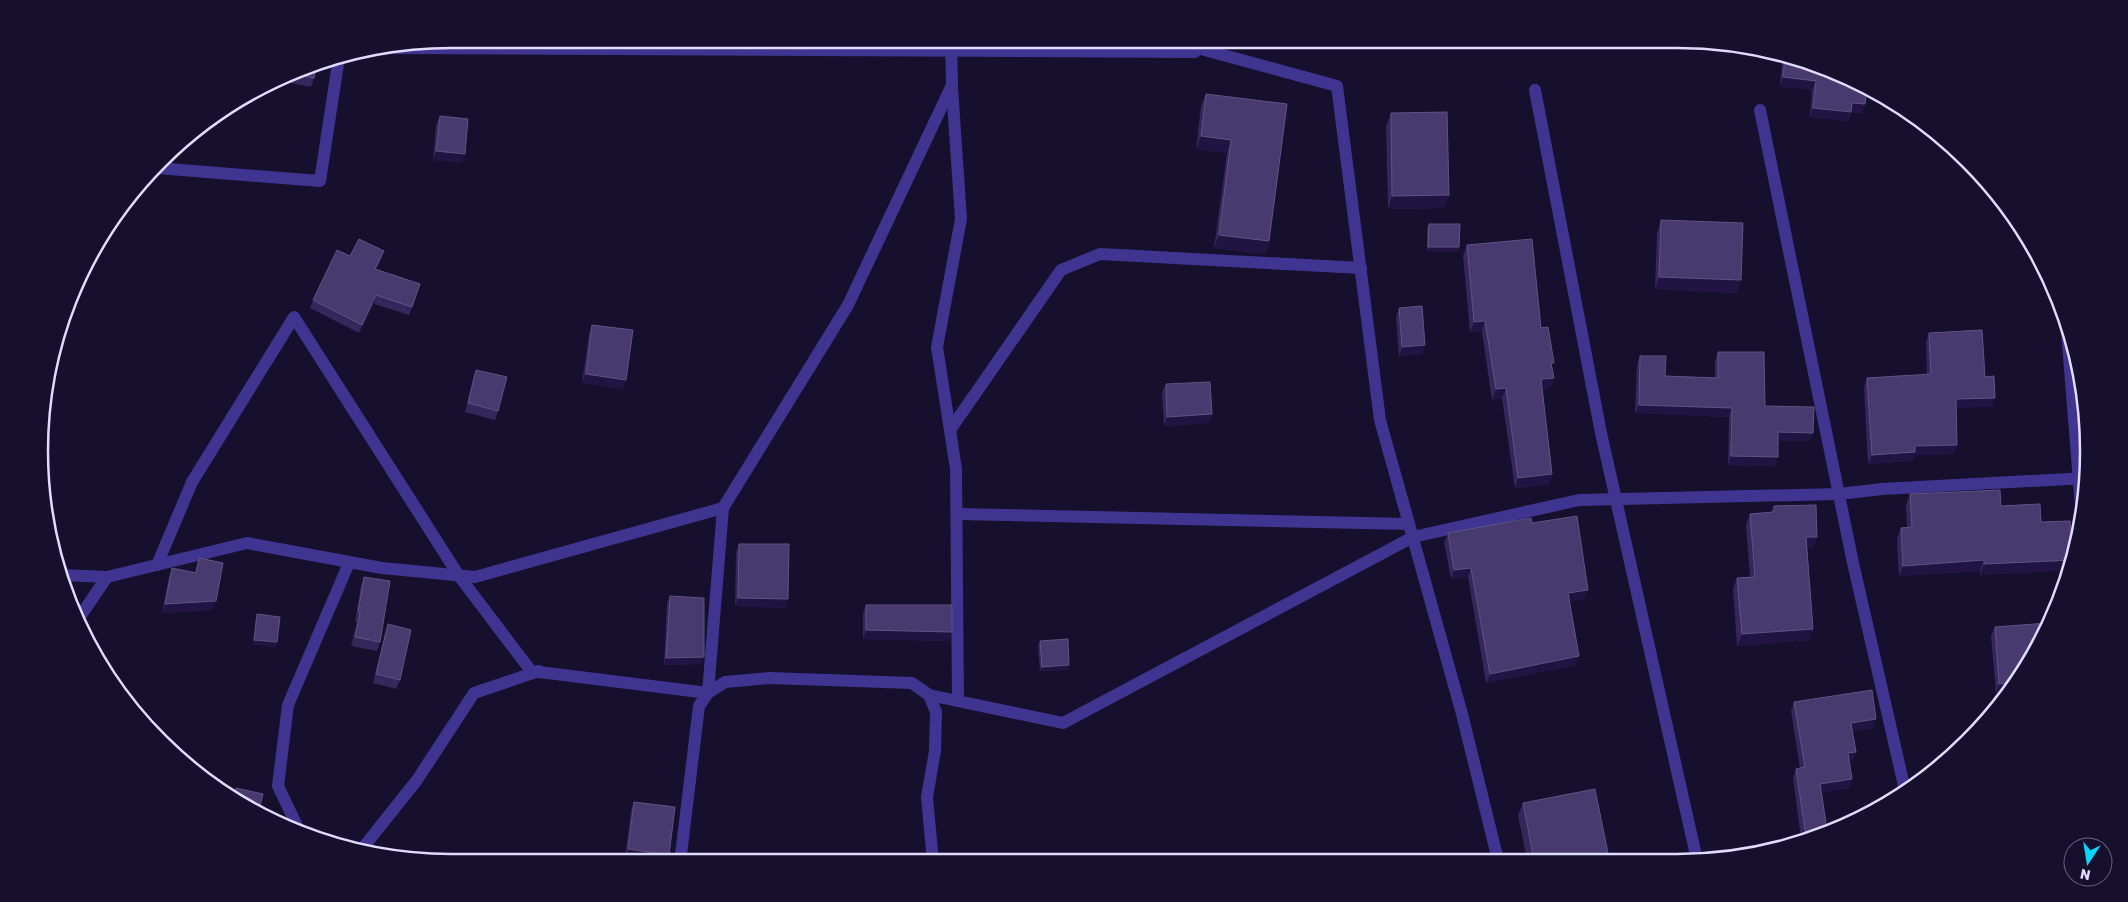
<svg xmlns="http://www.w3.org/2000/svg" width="2128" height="902" font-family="Rubik,sans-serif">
  <rect width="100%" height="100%" fill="#160f2d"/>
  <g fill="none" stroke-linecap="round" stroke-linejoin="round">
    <!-- minor -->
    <g stroke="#3f3590" stroke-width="12">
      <polyline points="1164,39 1337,86 1380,420 1462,714 1498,860"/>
      <polyline points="395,48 1195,52"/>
      <polyline points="952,88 961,219 937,347 956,469 958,701"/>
      <polyline points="1535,90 1601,433 1697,860"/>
      <polyline points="1760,110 1853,563 1905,790"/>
      <polyline points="157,168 320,181 339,57"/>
      <polyline points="2066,319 2082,519"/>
      <polyline points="950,430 1061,270 1100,254 1361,268"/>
      <polyline points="957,514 1409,524"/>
      <polyline points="157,565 192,482 294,317 459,576 531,671 708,693 723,508"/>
      <polyline points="63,575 107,577 247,543 382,568 475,577 723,508 848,305 952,85 951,39"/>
      <polyline points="79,618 107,577"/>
      <polyline points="929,695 1063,723 1413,537 1579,500 1839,494 1882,489 2087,478"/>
      <polyline points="300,832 278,786 288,705 349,563"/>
      <polyline points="302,833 345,846"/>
      <polyline points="362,849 417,780 474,693 539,671"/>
      <polyline points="680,863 699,706 708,693 725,682 770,678 912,683 929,695 936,712 935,751 927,797 933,862"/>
    </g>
  </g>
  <!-- wall -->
  <g fill="#34275c">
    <polygon points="1784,56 1809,61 1862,113 1851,112 1848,121 1810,117 1812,90 1780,86 1782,62"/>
    <polygon points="317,61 314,78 311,87 275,80"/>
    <polygon points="1206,94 1287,104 1269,241 1265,254 1214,248 1227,153 1196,149 1201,106"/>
    <polygon points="1391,113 1449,195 1444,208 1388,209 1386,126"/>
    <polygon points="440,116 462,163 433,160 436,125"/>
    <polygon points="1661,220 1737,293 1655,289 1657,233"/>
    <polygon points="1429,224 1458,252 1427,251 1427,228"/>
    <polygon points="1467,245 1541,328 1552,368 1554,378 1550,388 1542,389 1552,474 1549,484 1515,488 1502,398 1492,400 1482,332 1470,332 1463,256"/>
    <polygon points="350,256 381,259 376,269 420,284 409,315 374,304 359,333 310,308 313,300"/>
    <polygon points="1399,308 1425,345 1422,354 1399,356 1396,317"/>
    <polygon points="592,325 623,389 582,383 589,334"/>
    <polygon points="1929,333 1985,377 1992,407 1956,407 1954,454 1915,455 1912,461 1868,464 1864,387 1867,378 1927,375 1926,342"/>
    <polygon points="1718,352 1765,406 1810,441 1778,441 1775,466 1728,465 1729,417 1635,413 1637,364 1640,356 1665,376 1715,378 1715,361"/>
    <polygon points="476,370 498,411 495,420 465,412 473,379"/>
    <polygon points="2081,382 2088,424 2087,453 2086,453 2080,387"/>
    <polygon points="1166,384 1212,414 1208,423 1164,426 1162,392"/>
    <polygon points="1910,494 2001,506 2041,522 2069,570 1980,575 1980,571 1899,576 1897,539 1901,528 1907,528 1906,505"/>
    <polygon points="1774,506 1817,537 1813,548 1807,548 1813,629 1809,640 1737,646 1733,589 1737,578 1750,577 1746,525 1750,514 1771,512"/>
    <polygon points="1532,523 1584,599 1569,601 1579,656 1575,665 1486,683 1468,577 1451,579 1444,542 1448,533"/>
    <polygon points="739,544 788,599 785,608 735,606 736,552"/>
    <polygon points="199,558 216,601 212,610 162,613 169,577 172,568 195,572"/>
    <polygon points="364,577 380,642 377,651 351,646 357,622 355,621 361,586"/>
    <polygon points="670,596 701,664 664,665 667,603"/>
    <polygon points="866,605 952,632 949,641 863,639 863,614"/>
    <polygon points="257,614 277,642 275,647 253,644 256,618"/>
    <polygon points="388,624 400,680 396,689 373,683 385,633"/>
    <polygon points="1995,627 2028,663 1996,693 1991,636"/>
    <polygon points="1040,641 1068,670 1040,671 1038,646"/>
    <polygon points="1794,702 1873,728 1852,731 1856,752 1852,761 1849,761 1849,788 1822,792 1827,830 1801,838 1793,778 1796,769 1800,768 1791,711"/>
    <polygon points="634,802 666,863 657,863 625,858 631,811"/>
    <polygon points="1523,803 1608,860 1527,860 1518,815"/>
  </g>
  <!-- shaded-wall -->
  <g fill="#201542">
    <polygon points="1783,77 1816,81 1812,90 1780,86"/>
    <polygon points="1852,103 1865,104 1862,113 1851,112 1848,121 1810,117 1813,108"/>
    <polygon points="1201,136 1231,140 1227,153 1196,149"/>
    <polygon points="436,151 465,154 462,163 433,160"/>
    <polygon points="1449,195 1444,208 1388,209 1392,196"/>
    <polygon points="1219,235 1269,241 1265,254 1214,248"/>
    <polygon points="1428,247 1459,247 1458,252 1427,251"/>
    <polygon points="1659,277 1741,280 1737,293 1655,289"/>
    <polygon points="376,295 374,304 359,333 362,325"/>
    <polygon points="1485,321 1482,332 1470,332 1474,322"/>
    <polygon points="1425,345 1422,354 1399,356 1402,347"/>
    <polygon points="586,374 626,380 623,389 582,383"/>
    <polygon points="1554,378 1550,388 1537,390 1541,379"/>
    <polygon points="1506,388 1502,398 1492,400 1496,389"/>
    <polygon points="1995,398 1992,407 1953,408 1956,399"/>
    <polygon points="1639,405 1732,408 1729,417 1635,413"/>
    <polygon points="1212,414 1208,423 1164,426 1167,417"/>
    <polygon points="1778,432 1813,433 1810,441 1775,441"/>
    <polygon points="1957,445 1954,454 1915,455 1912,461 1868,464 1872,455 1915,446"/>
    <polygon points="1731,456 1778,457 1775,466 1728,465"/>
    <polygon points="1552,474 1549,484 1515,488 1518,478"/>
    <polygon points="1806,537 1817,537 1813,548 1802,548"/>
    <polygon points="1984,560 1980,571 1899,576 1903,566"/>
    <polygon points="2073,560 2069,570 1980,575 1984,564"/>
    <polygon points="1471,568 1468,577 1451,579 1454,570"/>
    <polygon points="1588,590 1584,599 1565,602 1568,593"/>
    <polygon points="738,598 788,599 785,608 735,606"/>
    <polygon points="216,601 212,610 162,613 165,604"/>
    <polygon points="1813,629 1809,640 1737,646 1742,634"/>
    <polygon points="866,630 952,632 949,641 863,639"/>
    <polygon points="254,640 277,642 275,647 253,644"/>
    <polygon points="2027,654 2033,654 2028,663 2024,663"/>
    <polygon points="1579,656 1575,665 1486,683 1490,674"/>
    <polygon points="704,657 701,664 664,665 666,658"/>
    <polygon points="1069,665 1068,670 1040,671 1042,667"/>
    <polygon points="2018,682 2010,692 1996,693 1999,684"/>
    <polygon points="1876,719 1873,728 1848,732 1851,723"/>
    <polygon points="1856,752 1852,761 1845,762 1848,753"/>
    <polygon points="1852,779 1849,788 1817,793 1820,784"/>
    <polygon points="628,849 669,855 666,863 657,863 625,858"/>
    <polygon points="1609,858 1608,860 1596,860"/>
  </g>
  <!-- building -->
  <g fill="#473a6e" stroke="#5f5384">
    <polygon points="1785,57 1809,61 1867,87 1865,104 1852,103 1851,112 1813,108 1816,81 1783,77"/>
    <polygon points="317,61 314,78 290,73"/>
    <polygon points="1206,94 1287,104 1269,241 1219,235 1231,140 1201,136"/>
    <polygon points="1447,112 1449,195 1392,196 1391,113"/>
    <polygon points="440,116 468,119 465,154 436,151"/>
    <polygon points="1661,220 1743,223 1741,280 1659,277"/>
    <polygon points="1429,224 1460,224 1459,247 1428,247"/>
    <polygon points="359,239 384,251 375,269 420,284 412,307 376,295 362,325 313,300 337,250 350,256"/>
    <polygon points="1532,239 1541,328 1548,327 1554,363 1551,363 1554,378 1541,379 1552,474 1518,478 1506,388 1496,389 1485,321 1474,322 1467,245"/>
    <polygon points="1422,306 1425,345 1402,347 1399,308"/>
    <polygon points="592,325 633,330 626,380 586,374"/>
    <polygon points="1982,330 1985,377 1994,376 1995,398 1956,399 1957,445 1915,446 1915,452 1872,455 1867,378 1931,374 1929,333"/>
    <polygon points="1718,352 1764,352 1765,406 1814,407 1813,433 1778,432 1778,457 1731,456 1732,408 1639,405 1640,356 1666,356 1665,376 1718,378"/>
    <polygon points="476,370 507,377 498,411 468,403"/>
    <polygon points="1210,382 1212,414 1167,417 1166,384"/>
    <polygon points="2000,490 2001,506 2040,504 2041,522 2070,521 2073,560 1984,564 1984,560 1903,566 1901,528 1912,527 1910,494"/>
    <polygon points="1816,505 1817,537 1806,537 1813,629 1742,634 1737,578 1755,577 1750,514 1774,512 1774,506"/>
    <polygon points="1577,516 1588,590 1568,593 1579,656 1490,674 1471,568 1454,570 1448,533 1531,518 1532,523"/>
    <polygon points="739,544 789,544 788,599 738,598"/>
    <polygon points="199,558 223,563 216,601 165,604 172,568 196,573"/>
    <polygon points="364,577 390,581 380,642 355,637 360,613 358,612"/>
    <polygon points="670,596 704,598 704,657 666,658"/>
    <polygon points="866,605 952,605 952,632 866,630"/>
    <polygon points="257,614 280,617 277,642 254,640"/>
    <polygon points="2048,623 2033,654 2027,654 2028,663 2020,680 2018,682 1999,684 1995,627"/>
    <polygon points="388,624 411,630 400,680 376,674"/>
    <polygon points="1068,639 1069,665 1042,667 1040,641"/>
    <polygon points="1872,690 1876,719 1851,723 1856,752 1848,753 1852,779 1820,784 1827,830 1806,837 1796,769 1805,767 1794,702"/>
    <polygon points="214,785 235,791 236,788 263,794 259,810"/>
    <polygon points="1595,789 1609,858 1596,860 1534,860 1523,803"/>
    <polygon points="634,802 675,807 669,855 628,849"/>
  </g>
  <!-- crop -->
  <path d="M0 0H2128V902H0ZM451 48H1677A403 403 0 0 1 2080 451V451A403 403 0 0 1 1677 854H451A403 403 0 0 1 48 451V451A403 403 0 0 1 451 48Z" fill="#160f2d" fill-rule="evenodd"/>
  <path fill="none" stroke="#e1dbff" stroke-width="2.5" d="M451 48H1677A403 403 0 0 1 2080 451V451A403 403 0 0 1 1677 854H451A403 403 0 0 1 48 451V451A403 403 0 0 1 451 48Z"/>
  <!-- north arrow -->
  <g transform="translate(2088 862) rotate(192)"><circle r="24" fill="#160f2d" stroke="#676181"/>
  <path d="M0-4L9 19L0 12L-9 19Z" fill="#07d6ff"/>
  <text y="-8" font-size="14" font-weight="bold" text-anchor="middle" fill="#e1dbff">N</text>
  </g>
</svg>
